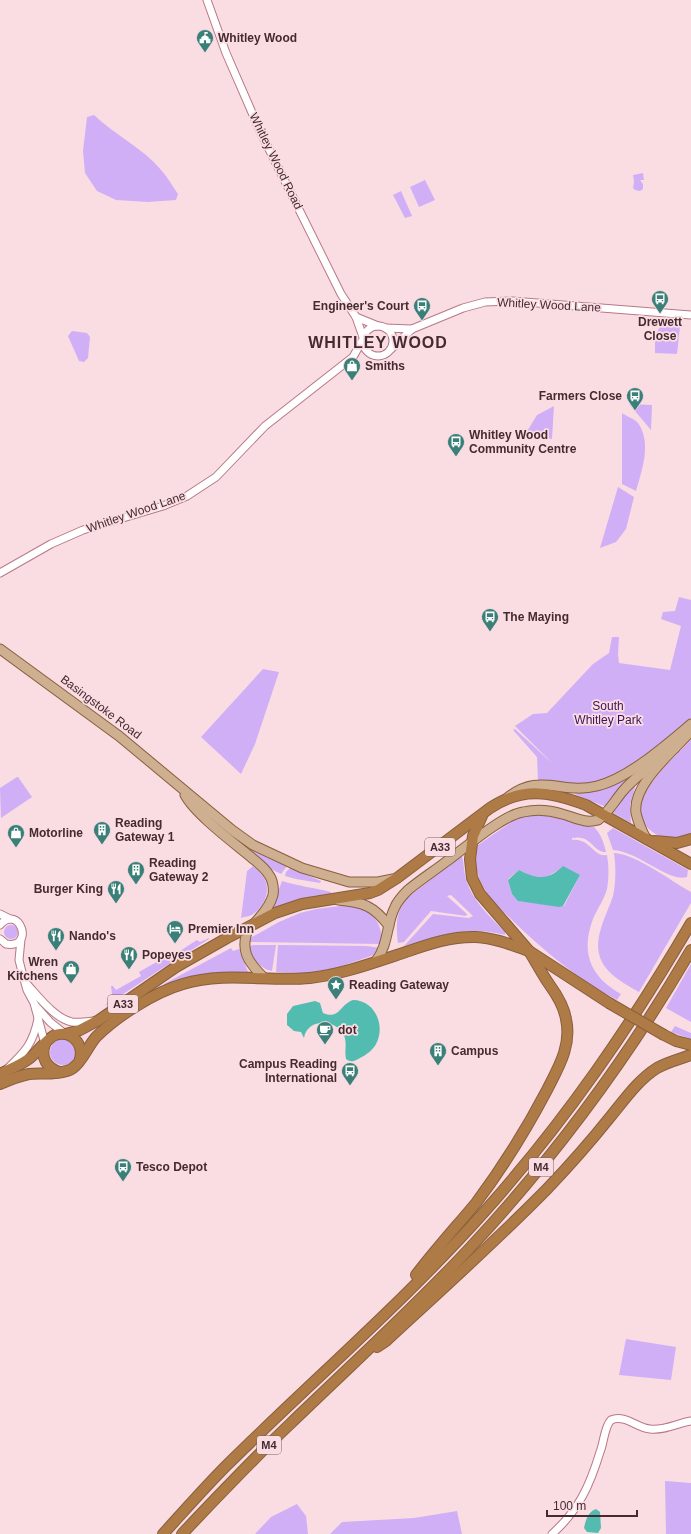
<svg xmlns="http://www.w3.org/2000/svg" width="691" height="1534" font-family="Helvetica,sans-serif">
  <rect width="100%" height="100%" fill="#fadde2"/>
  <!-- green -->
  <g fill="#d0aff7" fill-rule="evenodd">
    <path d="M 94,115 C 115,135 143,148 162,171 C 168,178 173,187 178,194 L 176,200 L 148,202 L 116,200 L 97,191 L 85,173 L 83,151 L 87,117 Z"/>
    <polygon points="643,173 644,180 640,180 643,184 643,189 640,191 635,190 633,188 634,181 633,175"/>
    <polygon points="425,180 435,200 419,207 410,187"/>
    <polygon points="401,191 412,216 405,218 393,195"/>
    <polygon points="665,315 681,317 677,354 655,353 655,337"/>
    <polygon points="72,331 87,333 90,337 88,358 84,362 79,361 68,336"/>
    <polygon points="629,404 652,405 651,430"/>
    <polygon points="554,406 552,439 526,433 537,415"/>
    <path d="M 622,413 C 626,416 635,419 638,423 C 652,443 642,470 636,491 L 622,484 Z"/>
    <polygon points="618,487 634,497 626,529 616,542 600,548"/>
    <polygon points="679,597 691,600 691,720 630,768 592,785 538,781 537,757 513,730 515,729 554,765 515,726 533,714 547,713 593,664 609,653 612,637 619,637 618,654 619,663 670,670 681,626 661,619 663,612 675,611"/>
    <polygon points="263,669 279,672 255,744 241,774 201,737"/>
    <path d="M 691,740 L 691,835 C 677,838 662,841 650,830 C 620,803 673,759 691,740 Z"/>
    <polygon points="648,762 606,807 574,794 583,792"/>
    <polygon points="17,777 18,777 32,797 1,818 0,788"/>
    <polygon points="634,786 635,787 630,805 631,823 612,812 620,800"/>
    <path d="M 540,815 L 555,817 L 581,825 L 594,827 C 601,834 604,843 606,852 C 592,852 592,834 572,838 L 572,840 C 591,838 593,858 607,855 C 609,866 609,877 607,889 C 604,900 597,909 593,919 C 580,953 591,977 621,994 L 617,1000 C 578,979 544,951 513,921 C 502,910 490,900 483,886 C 476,874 473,858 478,845 L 516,819 L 523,816 ZM 519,870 L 532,877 L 546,877 L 557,871 L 580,875 L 564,906 L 519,901 L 512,894 L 508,879 Z"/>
    <path d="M 223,827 L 272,859 L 287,866 L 281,874 C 259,864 240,844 222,829 Z"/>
    <path d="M 613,828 L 688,870 L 687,877 C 669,883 638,851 613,850 L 607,833 Z"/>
    <path d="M 614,853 C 636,854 671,881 691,892 L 691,903 L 688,908 L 639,992 C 610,976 589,962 602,925 C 605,915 610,906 613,896 C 616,882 616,867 614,853 Z"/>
    <path d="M 462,856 C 464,863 464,873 466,880 C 473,901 490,917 505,932 L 505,935 C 468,925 439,936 404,946 L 433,914 L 469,918 L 473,916 L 451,895 L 447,896 L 467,914 L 466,916 L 431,911 L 404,942 L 398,943 C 396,922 395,913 409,896 Z"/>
    <path d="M 253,866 C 257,870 262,873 264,878 C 271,889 265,907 253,914 C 250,917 245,916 241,918 L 247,871 Z"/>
    <polygon points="290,868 321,881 320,883 296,879 285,876 286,872"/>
    <path d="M 282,881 C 298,886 315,888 331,892 L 331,894 L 304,898 L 271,910 Z"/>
    <path d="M 348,905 C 370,908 384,922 381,944 L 249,942 L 252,937 L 279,922 L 300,913 L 316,909 Z"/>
    <circle cx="11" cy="932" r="7"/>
    <path d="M 209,938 L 209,939 L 155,973 L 105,1006 C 107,1004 111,997 112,994 L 111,986 L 113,986 L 116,990 L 141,976 L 139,972 L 167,956 L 169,958 L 197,940 L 200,942 Z"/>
    <path d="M 254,945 L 276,945 L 272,971 C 260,969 252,958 249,946 Z"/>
    <polygon points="278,945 366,946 381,948 374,955 336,968 308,973 276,972"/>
    <polygon points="231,948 233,951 239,949 248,972 226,972 205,974 182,979 165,986 164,984"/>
    <polygon points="691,964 691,1022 666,1008"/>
    <polygon points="675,1026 691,1033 691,1039 671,1032"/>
    <circle cx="63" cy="1052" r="13"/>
    <polygon points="626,1339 676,1347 671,1380 619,1375"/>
    <polygon points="665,1481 691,1483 691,1534 666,1534"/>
    <polygon points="297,1504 306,1516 308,1534 255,1534 271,1517"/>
    <polygon points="457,1511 462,1534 330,1534 342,1522 414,1518"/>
  </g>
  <!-- water -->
  <g fill="#52bcb0">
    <path d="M 563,866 L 580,875 L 563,906 L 559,907 L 518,901 L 512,894 L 508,880 L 519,870 C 536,879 548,881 563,866 Z"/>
    <path d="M 353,1000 C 375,1000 386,1026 376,1044 C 373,1050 366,1055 360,1058 C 355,1061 351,1063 346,1059 C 344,1050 348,1042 343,1034 C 334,1018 307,1019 304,1038 L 301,1032 L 294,1031 L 287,1025 L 287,1014 L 293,1006 L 315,1001 L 320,1003 L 323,1013 C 340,1020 339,1005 353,1000 Z"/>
    <path d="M 596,1509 L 600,1512 L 601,1528 L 598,1533 L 587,1532 L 584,1528 C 586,1519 588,1512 596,1509 Z"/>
  </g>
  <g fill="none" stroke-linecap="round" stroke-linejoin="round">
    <defs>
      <g id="minor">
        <polyline points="207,0 226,53 260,131 341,294 356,317 363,337"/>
        <polyline points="356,317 378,326"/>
        <circle cx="378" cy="341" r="15"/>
        <polyline points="385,328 412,329"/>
        <polyline points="391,349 412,329 463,308 485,302 512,301 691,315"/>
        <polyline points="0,573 51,544 83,530 163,506 187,496 216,477 265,426 353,357 362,341"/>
        <polyline points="0,914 10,919"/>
        <path d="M 0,925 C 19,903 36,949 6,944 L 0,939"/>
        <polyline points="21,939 19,960 22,972 27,990 34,1003 45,1044"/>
        <path d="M 26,983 C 38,996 55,1019 72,1022 C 80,1023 88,1021 95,1021"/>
        <polyline points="35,1005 50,1022 65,1034"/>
        <path d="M 8,1068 C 26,1051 33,1043 38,1019"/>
        <path d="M 552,1534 C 579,1510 590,1485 600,1452 C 604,1443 604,1427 611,1420 C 625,1414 637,1428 650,1429 C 664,1431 678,1423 691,1421"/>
      </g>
      <g id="major">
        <polyline points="0,649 119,736 232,830 253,845 302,868 349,882 378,882 393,879"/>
        <path d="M 185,795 C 195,814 234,843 252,858 C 258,863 265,868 269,875 C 273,880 274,889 273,895 C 270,907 262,914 255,923"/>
        <path d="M 506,799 C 539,771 561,795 597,786 C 629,778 666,745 691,724"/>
        <path d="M 646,839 C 642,831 638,822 636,813 C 632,784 674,751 691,731"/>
        <path d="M 338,900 C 363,902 374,906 389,926"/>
        <path d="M 249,927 C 239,950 248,962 264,978"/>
        <path d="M 376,961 C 389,944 386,924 395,907 C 398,900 403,895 408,890 C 420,880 434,871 447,861 C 465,848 503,815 523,812 C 536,809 550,810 562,814 C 574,817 585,824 598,820 C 608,813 614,802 622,792 C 637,775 656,762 675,748"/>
      </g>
      <g id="highway">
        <polyline points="482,816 473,836 470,859 472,878 480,894 529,951 609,1003"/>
        <polyline points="655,841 677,843 691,839"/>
        <path d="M 66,1034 L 80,1030 L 99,1020 L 176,967 L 227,938 L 275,913 L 302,904 L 370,893 L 378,890 L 397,878 L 490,808 C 523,786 551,792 586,805 L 691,864"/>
        <polyline points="664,1035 676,1041 691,1045"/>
        <path d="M 45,1044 C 40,1057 47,1069 60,1072"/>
        <path d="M 0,1074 C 10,1069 21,1065 30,1058 C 37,1052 49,1037 55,1035 C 72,1029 84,1045 80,1059"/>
        <path d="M 0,1084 C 9,1080 19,1076 29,1074 C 41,1073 64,1075 73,1068 C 82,1062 88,1046 96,1037 C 117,1016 155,992 183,984 C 225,971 268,982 310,978 C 338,975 367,965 394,956 C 421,947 448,936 476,937 C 495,938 512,945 529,951"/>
        <path d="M 416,1275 C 435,1250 456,1227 476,1203 C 503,1167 526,1130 547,1090 C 558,1068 572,1046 566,1019 C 564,1006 557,995 549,984 C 542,974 536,962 529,951"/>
        <path d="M 377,1347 L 386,1341 C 440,1291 495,1242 547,1189 C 569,1166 591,1141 611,1116 C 625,1099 638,1080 657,1068 C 668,1062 680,1059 691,1055"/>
        <path d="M 163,1534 C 184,1511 205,1487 227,1465 C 313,1380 405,1301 485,1211 C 566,1120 630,1027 691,923"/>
        <path d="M 182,1534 C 217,1497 252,1460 289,1425 C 349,1367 411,1311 468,1250 C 554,1158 628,1058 691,950"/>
      </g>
    </defs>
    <!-- minor casing -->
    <use href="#minor" stroke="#b87886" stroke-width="9"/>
    <!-- major casing -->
    <use href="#major" stroke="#895e3e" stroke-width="11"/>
    <!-- highway casing -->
    <use href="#highway" stroke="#895e3e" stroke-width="12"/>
    <!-- minor -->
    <use href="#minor" stroke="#fff" stroke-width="7"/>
    <!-- major -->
    <use href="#major" stroke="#ceaf8f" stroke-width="9"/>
    <!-- highway -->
    <use href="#highway" stroke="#ae7a45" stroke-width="10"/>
    <defs>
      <polyline id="highway-bridge" points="609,1003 664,1035"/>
    </defs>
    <!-- highway-bridge casing -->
    <use href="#highway-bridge" stroke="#895e3e" stroke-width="12" stroke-linecap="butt"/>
    <!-- highway-bridge -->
    <use href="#highway-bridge" stroke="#ae7a45" stroke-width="10"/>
  </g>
  <!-- icons -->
  <defs>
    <symbol id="civic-pin" viewBox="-11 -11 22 30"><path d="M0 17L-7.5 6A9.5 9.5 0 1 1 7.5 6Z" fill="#3a8078" stroke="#fadde2"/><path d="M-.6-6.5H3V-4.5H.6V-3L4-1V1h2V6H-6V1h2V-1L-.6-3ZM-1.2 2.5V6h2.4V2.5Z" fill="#fff"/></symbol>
    <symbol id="bus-pin" viewBox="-11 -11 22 30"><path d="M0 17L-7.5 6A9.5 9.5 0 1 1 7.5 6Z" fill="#3a8078" stroke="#fadde2"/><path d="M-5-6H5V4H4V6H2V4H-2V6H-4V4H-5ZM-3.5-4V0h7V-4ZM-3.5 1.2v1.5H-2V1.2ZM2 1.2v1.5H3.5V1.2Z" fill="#fff"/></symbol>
    <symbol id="shop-pin" viewBox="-11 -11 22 30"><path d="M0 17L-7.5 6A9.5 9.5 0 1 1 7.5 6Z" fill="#3a8078" stroke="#fadde2"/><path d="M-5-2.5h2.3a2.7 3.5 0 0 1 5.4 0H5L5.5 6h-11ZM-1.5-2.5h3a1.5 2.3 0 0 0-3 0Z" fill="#fff"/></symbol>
    <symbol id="building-pin" viewBox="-11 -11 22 30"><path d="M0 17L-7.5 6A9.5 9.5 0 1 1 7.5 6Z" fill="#3a8078" stroke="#fadde2"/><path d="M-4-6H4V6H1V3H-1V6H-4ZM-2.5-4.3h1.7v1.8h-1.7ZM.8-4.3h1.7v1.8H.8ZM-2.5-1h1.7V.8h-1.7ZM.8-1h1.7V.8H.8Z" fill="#fff"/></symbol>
    <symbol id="restaurant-pin" viewBox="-11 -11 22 30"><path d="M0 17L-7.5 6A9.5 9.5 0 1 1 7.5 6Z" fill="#3a8078" stroke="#fadde2"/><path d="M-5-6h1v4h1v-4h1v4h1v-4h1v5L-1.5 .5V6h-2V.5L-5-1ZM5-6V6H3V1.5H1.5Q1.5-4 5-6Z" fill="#fff"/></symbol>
    <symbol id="hotel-pin" viewBox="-11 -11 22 30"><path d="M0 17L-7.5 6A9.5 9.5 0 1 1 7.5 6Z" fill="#3a8078" stroke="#fadde2"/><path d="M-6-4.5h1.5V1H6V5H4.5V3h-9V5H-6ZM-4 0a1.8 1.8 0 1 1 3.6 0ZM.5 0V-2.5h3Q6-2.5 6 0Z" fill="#fff"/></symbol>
    <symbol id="sight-pin" viewBox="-11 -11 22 30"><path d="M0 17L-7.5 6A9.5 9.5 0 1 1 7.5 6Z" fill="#3a8078" stroke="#fadde2"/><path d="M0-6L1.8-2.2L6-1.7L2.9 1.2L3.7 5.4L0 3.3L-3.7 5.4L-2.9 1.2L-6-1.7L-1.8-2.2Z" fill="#fff"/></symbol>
    <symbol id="cafe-pin" viewBox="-11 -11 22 30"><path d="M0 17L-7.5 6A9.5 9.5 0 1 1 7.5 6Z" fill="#3a8078" stroke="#fadde2"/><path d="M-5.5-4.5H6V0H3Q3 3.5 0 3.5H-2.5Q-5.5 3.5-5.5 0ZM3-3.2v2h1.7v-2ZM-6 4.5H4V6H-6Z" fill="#fff"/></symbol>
  </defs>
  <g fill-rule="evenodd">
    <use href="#civic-pin" x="195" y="28" width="20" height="27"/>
    <use href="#bus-pin" x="650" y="289" width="20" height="27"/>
    <use href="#bus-pin" x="412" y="296" width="20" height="27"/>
    <use href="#shop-pin" x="342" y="356" width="20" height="27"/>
    <use href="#bus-pin" x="625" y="386" width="20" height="27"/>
    <use href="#bus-pin" x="446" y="432" width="20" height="27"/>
    <use href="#bus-pin" x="480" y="607" width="20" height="27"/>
    <use href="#building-pin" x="92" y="820" width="20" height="27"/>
    <use href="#shop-pin" x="6" y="823" width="20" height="27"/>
    <use href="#building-pin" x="126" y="860" width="20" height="27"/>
    <use href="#restaurant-pin" x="106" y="879" width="20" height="27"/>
    <use href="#hotel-pin" x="165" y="919" width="20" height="27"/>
    <use href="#restaurant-pin" x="46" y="926" width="20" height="27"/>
    <use href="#restaurant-pin" x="119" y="945" width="20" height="27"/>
    <use href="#shop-pin" x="61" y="959" width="20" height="27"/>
    <use href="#sight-pin" x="326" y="975" width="20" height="27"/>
    <use href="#cafe-pin" x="315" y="1020" width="20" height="27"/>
    <use href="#building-pin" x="428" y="1041" width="20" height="27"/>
    <use href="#bus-pin" x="340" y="1061" width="20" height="27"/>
    <use href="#bus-pin" x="113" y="1157" width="20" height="27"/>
  </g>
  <g text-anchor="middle" stroke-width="3.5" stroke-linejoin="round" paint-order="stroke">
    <!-- shield labels -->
    <g fill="#fadde2" stroke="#7b6065" stroke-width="1">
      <rect x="425" y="838" width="30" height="18" rx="3"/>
      <rect x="108" y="995" width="30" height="18" rx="3"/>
      <rect x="529" y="1158" width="24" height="18" rx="3"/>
      <rect x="257" y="1436" width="24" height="18" rx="3"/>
    </g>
    <g font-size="11" font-weight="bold" fill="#452a30">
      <text x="440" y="851">A33</text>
      <text x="123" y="1008">A33</text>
      <text x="541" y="1171">M4</text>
      <text x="269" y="1449">M4</text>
    </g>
    <!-- poi labels -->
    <g font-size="12" font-weight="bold" fill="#452a30" stroke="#fadde2" text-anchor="start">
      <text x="218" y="42">Whitley Wood</text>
      <text x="409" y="310" text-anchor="end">Engineer's Court</text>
      <text x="660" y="326" text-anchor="middle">Drewett<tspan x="660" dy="14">Close</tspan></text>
      <text x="365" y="370">Smiths</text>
      <text x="622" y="400" text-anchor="end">Farmers Close</text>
      <text x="469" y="439">Whitley Wood<tspan x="469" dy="14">Community Centre</tspan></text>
      <text x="503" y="621">The Maying</text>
      <text x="115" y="827">Reading<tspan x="115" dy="14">Gateway 1</tspan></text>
      <text x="29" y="837">Motorline</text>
      <text x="149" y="867">Reading<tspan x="149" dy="14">Gateway 2</tspan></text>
      <text x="103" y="893" text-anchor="end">Burger King</text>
      <text x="188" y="933">Premier Inn</text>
      <text x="69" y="940">Nando's</text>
      <text x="142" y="959">Popeyes</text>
      <text x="58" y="966" text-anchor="end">Wren<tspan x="58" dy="14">Kitchens</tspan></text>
      <text x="349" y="989">Reading Gateway</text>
      <text x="338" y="1034">dot</text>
      <text x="451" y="1055">Campus</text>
      <text x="337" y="1068" text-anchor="end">Campus Reading<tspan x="337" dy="14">International</tspan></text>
      <text x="136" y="1171">Tesco Depot</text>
    </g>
    <!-- street labels -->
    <g font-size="12" fill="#452a30" stroke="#fadde2">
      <text transform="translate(276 161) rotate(64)" y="4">Whitley Wood Road</text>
      <text transform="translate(549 305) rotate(3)" y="4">Whitley Wood Lane</text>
      <text transform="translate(136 512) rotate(-19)" y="4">Whitley Wood Lane</text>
      <text transform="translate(101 707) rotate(37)" y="4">Basingstoke Road</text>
    </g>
    <!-- park labels -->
    <g font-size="12" fill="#391358" stroke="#fadde2">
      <text x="608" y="710">South<tspan x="608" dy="14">Whitley Park</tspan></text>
    </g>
    <!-- district labels -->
    <g font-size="16" font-weight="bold" letter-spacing="1" fill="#452a30" stroke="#fadde2">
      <text x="378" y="348">WHITLEY WOOD</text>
    </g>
  </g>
  <!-- scale -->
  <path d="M547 1510v6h90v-6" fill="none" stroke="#452a30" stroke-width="2"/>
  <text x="553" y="1510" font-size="12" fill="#452a30" stroke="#fadde2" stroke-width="3" paint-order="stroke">100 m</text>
</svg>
